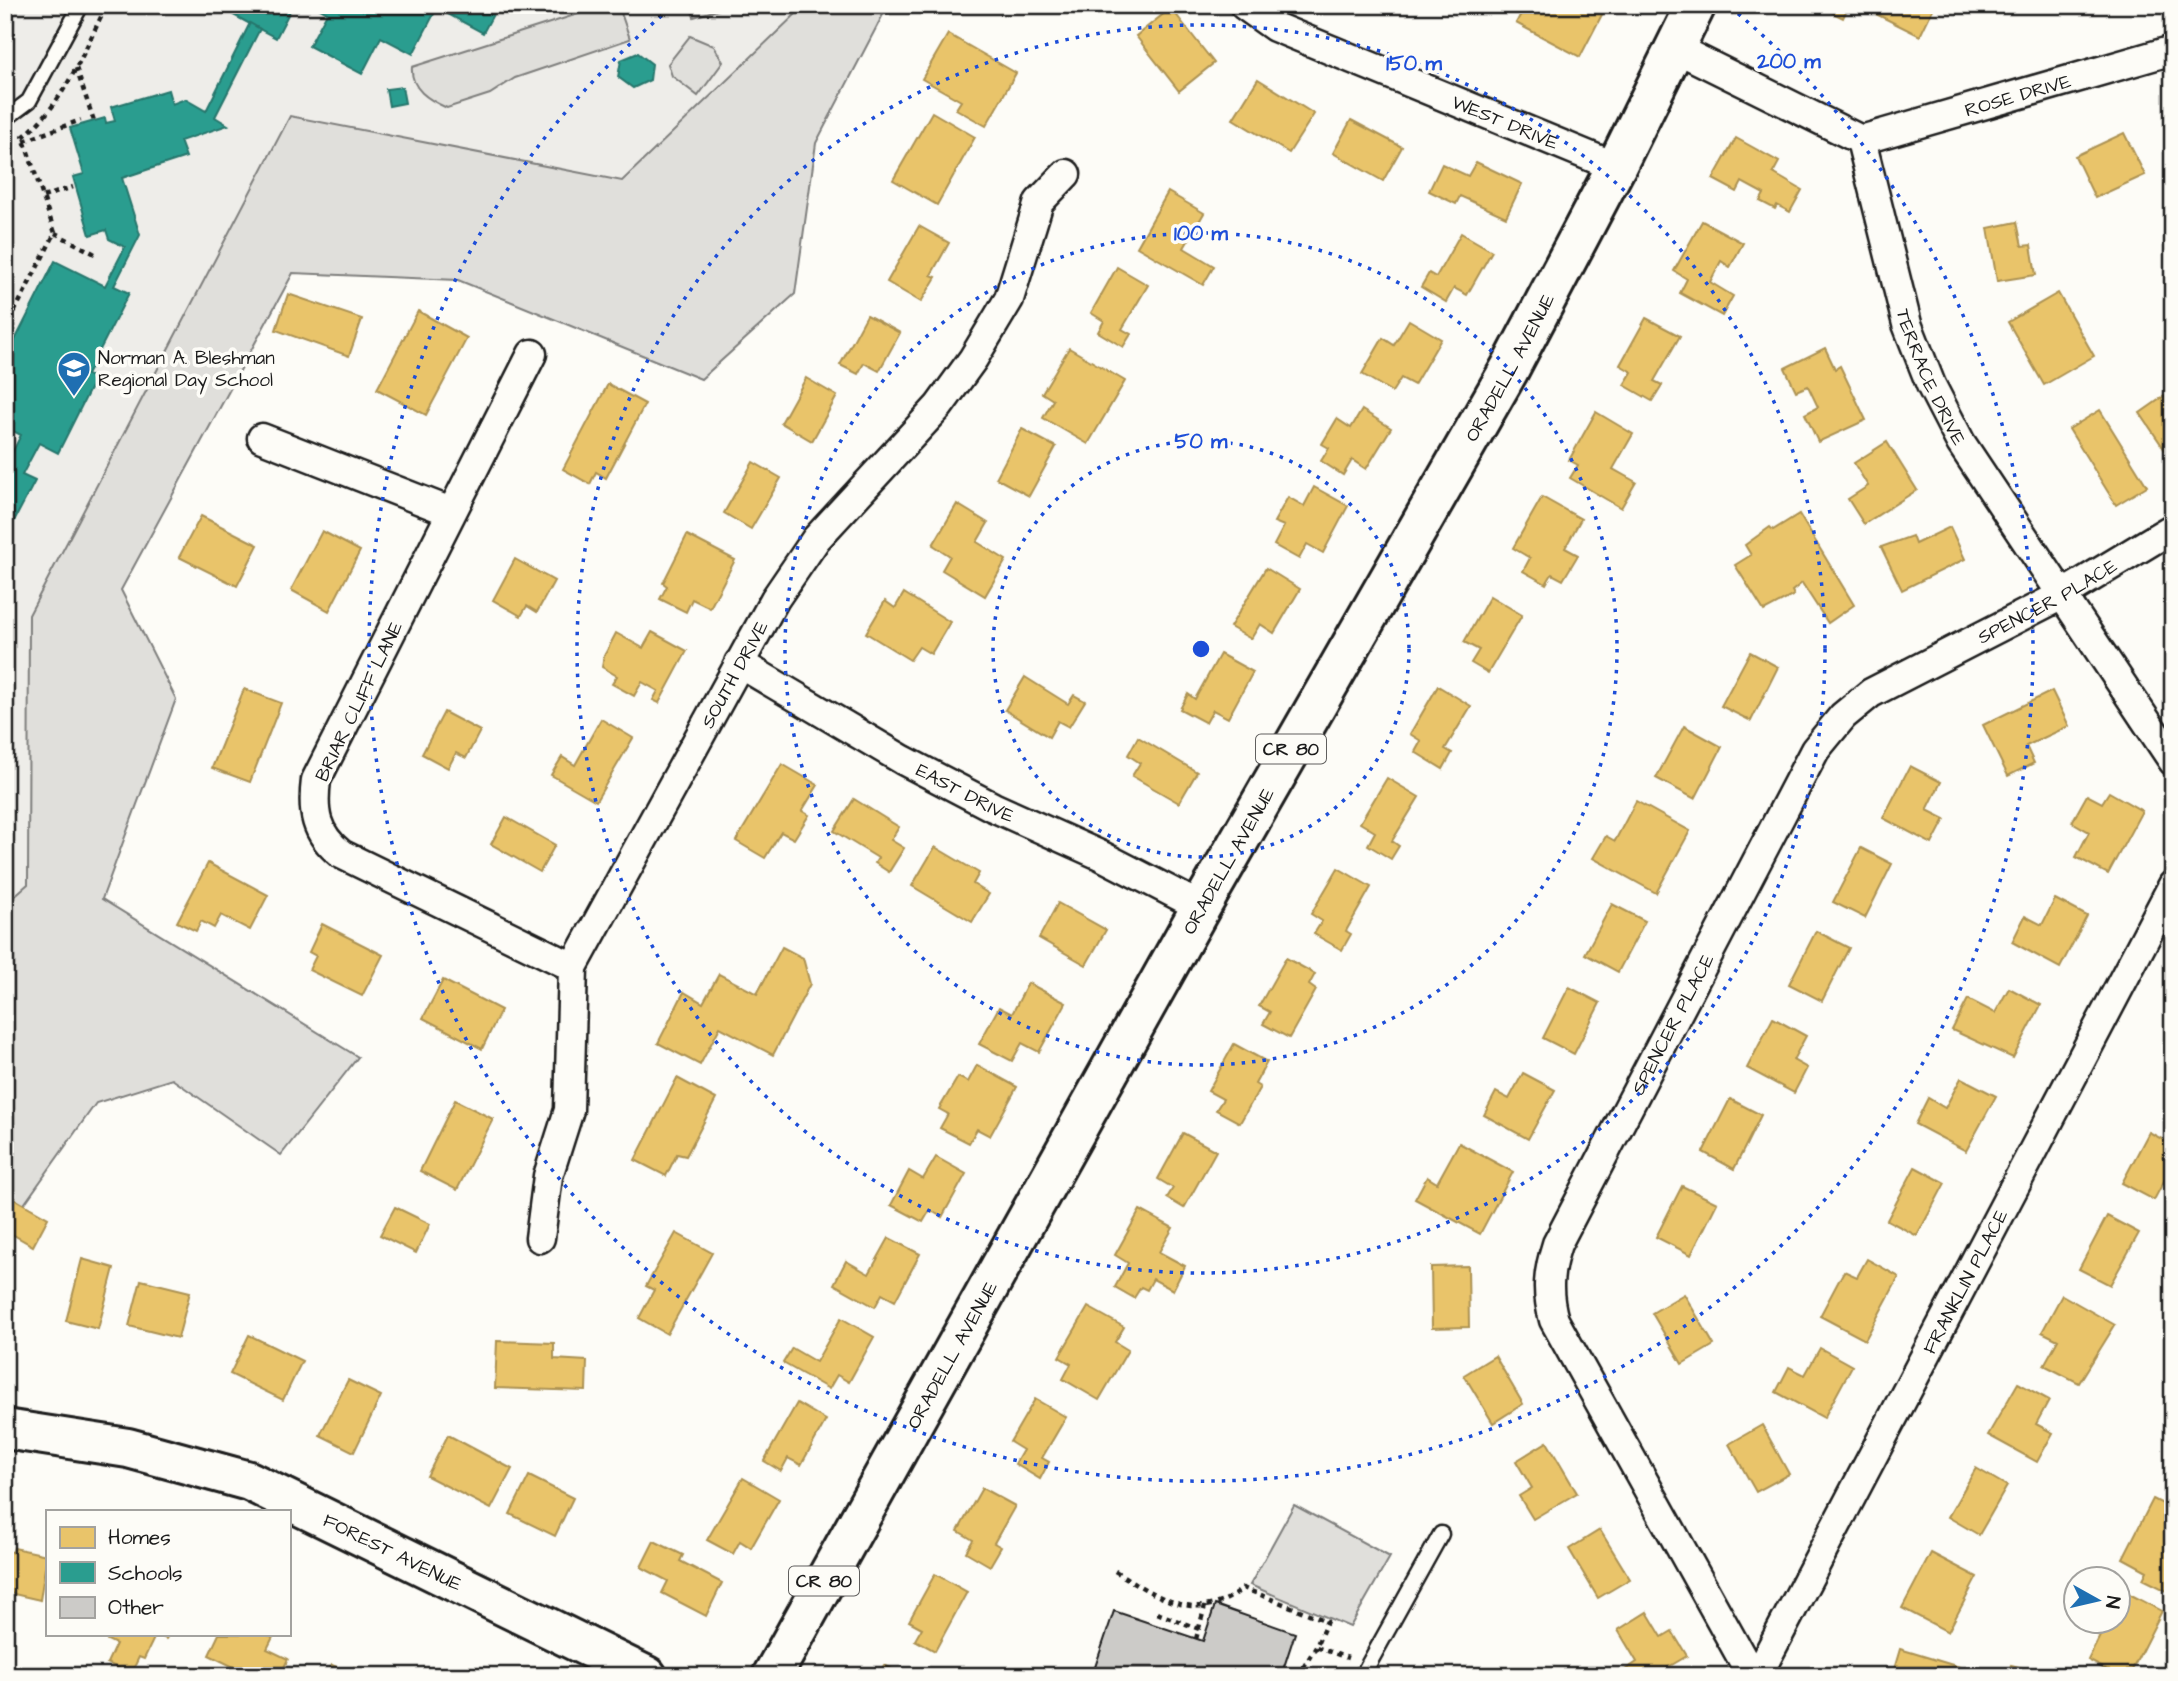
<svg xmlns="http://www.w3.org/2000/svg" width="2178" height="1681" font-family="'Architects Daughter',sans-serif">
  <rect width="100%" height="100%" fill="#fdfcf7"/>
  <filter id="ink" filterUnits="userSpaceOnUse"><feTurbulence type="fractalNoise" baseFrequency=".0143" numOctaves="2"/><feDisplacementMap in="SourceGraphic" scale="14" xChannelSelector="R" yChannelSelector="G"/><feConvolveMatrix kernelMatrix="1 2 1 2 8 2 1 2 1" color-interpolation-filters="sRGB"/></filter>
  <g filter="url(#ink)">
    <!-- built -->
    <polygon fill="#eeede9" points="5,5 800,5 799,11 622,181 290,116 29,615 28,884 5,904"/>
    <!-- green -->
    <g fill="#e0dfdb" stroke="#7e7e7c" stroke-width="2">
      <path d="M 606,5 L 620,10 L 630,39 L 515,78 L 490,94 L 447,108 C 429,100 410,89 412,67 Z"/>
      <polygon points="690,5 733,5 694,17"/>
      <polygon points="800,5 888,5 816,143 795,294 701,379 458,280 293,273 121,590 176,699 102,899 358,1057 281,1155 172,1079 96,1103 5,1231 5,904 28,884 29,615 290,116 622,181 799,11"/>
      <polygon points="690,36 714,46 723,62 698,96 672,76 668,64"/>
      <polygon points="1294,1505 1390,1557 1350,1627 1250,1585"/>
    </g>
    <!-- homes -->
    <g fill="#e9c46a" stroke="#ac9253" stroke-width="2">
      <polygon points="1515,5 1607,5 1580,57 1516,23 1523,10"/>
      <polygon points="1817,5 1849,5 1843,18"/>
      <polygon points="1876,5 1935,5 1920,36 1872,12"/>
      <polygon points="1171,8 1214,63 1179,91 1136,36"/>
      <polygon points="948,34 1016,73 986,126 956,109 961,101 922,79"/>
      <polygon points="1258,79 1314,114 1289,153 1233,119"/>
      <polygon points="932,112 975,137 937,205 893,180"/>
      <polygon points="1351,120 1402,147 1383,181 1333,153"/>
      <polygon points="2173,124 2173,157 2165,126"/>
      <polygon points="2124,133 2145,175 2095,198 2075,156"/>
      <polygon points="1736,138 1779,162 1773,173 1802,190 1790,212 1777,205 1775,209 1760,201 1764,194 1742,182 1737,192 1713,179"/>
      <polygon points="1476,162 1522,184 1506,217 1460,196 1456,204 1429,191 1442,164 1468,176"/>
      <polygon points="1168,192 1204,213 1184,248 1214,266 1203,285 1137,247"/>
      <polygon points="1702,221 1743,243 1730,267 1721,261 1710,282 1733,296 1722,316 1680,293 1687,279 1674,271"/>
      <polygon points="2017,222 2022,246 2031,245 2036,275 1997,281 1988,228"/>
      <polygon points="919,226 949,243 931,275 936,277 921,302 887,282"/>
      <polygon points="1461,233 1492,251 1467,295 1454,288 1446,302 1421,287 1429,273 1436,277"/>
      <polygon points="1117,267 1148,285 1122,329 1131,334 1123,347 1098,332 1104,321 1091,313"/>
      <polygon points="2058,293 2094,356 2044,385 2008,322"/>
      <polygon points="288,294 362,319 349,356 276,330"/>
      <polygon points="418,311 467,338 426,415 377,389"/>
      <polygon points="867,315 900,333 879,371 864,363 858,374 840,365"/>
      <polygon points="1646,318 1680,336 1654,381 1662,385 1652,401 1624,385 1632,372 1620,365"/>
      <polygon points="1409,320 1441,339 1414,385 1401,378 1392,392 1362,374 1383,338 1394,345"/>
      <polygon points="1069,348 1125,381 1088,444 1043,418 1053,400 1042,393"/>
      <polygon points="1825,348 1835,369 1840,366 1866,420 1818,442 1805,414 1818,407 1808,386 1796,391 1785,368"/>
      <polygon points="806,378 837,396 812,441 781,423"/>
      <polygon points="608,384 645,404 606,478 596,472 590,484 563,469"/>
      <polygon points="2173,390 2173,449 2167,453 2140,413"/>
      <polygon points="1362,410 1391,428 1366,469 1352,460 1343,475 1321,461 1329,448 1322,444 1337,419 1351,428"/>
      <polygon points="2100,410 2147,486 2116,505 2069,429"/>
      <polygon points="1596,412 1633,434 1613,469 1636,482 1621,508 1570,478 1578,465 1569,460"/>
      <polygon points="1022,429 1056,447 1029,496 996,478"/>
      <polygon points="1887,442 1917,490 1864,524 1848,499 1868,486 1854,463"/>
      <polygon points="753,462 781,478 751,529 724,513"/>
      <polygon points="1314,487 1348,506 1323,553 1307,544 1299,559 1274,545 1284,526 1274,522 1288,497 1304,506"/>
      <polygon points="1542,497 1581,519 1565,548 1578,555 1563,580 1552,574 1546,584 1523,571 1530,558 1513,548"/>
      <polygon points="957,504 988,523 977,542 1006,560 985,596 942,570 950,556 933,545"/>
      <polygon points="1799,514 1854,605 1828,623 1802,583 1792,591 1794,595 1764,611 1735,565 1751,555 1745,545 1770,527 1773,530"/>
      <polygon points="201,516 258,545 237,586 179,557"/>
      <polygon points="1950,527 1965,559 1902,590 1881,547 1912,536 1915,544"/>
      <polygon points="322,531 360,551 329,611 291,590"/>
      <polygon points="687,535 735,560 710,608 692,599 686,612 660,599 667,586 663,583"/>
      <polygon points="515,559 554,581 537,612 527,606 521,616 493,600"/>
      <polygon points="1266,568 1300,589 1274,633 1260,624 1251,639 1230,627"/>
      <polygon points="904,593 950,622 931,654 919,647 910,660 866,633 885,601 895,608"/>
      <polygon points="1490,596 1522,615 1488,673 1471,663 1479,650 1464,642"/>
      <polygon points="652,632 687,651 659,703 653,700 658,691 642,682 634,696 612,684 617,676 602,667 604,656 616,633 643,648"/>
      <polygon points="1750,652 1778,667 1751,721 1721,706"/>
      <polygon points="1220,654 1253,672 1228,718 1213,710 1206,723 1180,709 1188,694 1195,699"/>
      <polygon points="1025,677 1068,704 1074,695 1085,701 1069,727 1058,721 1049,737 1005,710"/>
      <polygon points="1438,686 1471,706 1445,749 1452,753 1443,769 1415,752 1421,741 1410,734"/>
      <polygon points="244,689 281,703 250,782 212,768"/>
      <polygon points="2052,691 2069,726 2026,746 2034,763 2008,776 1983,725"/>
      <polygon points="444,712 480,731 466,758 456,753 448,768 422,754"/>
      <polygon points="601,719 633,738 596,801 551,775 562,757 575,765"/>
      <polygon points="1684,726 1722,747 1695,799 1656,778"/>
      <polygon points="1138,737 1197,772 1179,803 1132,776 1140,763 1128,755"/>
      <polygon points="782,764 818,785 802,811 809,815 794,839 781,832 765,858 736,841"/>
      <polygon points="1910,766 1941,782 1927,810 1945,819 1932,844 1883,818"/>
      <polygon points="1387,778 1419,797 1392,841 1399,846 1391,859 1368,845 1375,832 1360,823"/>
      <polygon points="2109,792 2142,811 2108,874 2076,857 2089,832 2072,822 2087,795 2102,803"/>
      <polygon points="854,799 899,827 891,840 904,848 889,872 875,863 878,858 834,831"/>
      <polygon points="1636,801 1690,831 1656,893 1593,858 1606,836 1615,841"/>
      <polygon points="506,817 555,845 540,872 491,844"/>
      <polygon points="935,847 979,873 973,884 989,894 972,922 912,886"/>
      <polygon points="1861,848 1892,864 1865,918 1833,902"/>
      <polygon points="208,863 268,895 250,930 221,915 214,928 201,921 196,931 177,922"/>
      <polygon points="1338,868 1371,887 1346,931 1351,934 1342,950 1314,934 1322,921 1311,914"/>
      <polygon points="2055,899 2087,916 2060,968 2012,942 2025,916 2042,925"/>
      <polygon points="1058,903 1106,930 1086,965 1039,938"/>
      <polygon points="1612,904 1645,921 1618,972 1585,954"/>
      <polygon points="322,924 383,955 362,996 309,970 316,956 309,952"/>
      <polygon points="1816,931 1849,948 1822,1001 1789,984"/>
      <polygon points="782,947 803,958 810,984 773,1055 720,1027 700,1065 658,1043 684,992 703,1003 719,974 757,994"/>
      <polygon points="1286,958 1315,974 1309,985 1316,990 1289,1038 1263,1024 1270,1012 1259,1006"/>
      <polygon points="443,980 501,1010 482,1049 423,1018"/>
      <polygon points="1028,983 1066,1003 1039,1052 1022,1043 1012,1061 979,1044 999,1007 1012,1014"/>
      <polygon points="1569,987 1600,1003 1574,1054 1543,1038"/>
      <polygon points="2009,988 2041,1005 2013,1058 1952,1030 1968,999 1995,1013"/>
      <polygon points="1773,1018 1806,1036 1793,1060 1807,1068 1794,1093 1747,1068"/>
      <polygon points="1234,1044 1267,1062 1255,1084 1260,1087 1240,1123 1216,1110 1223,1099 1208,1091"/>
      <polygon points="977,1065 1017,1087 990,1136 977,1129 969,1143 940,1128 948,1114 939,1109 958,1077 968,1082"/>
      <polygon points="1523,1073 1555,1090 1528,1139 1484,1115 1496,1092 1509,1099"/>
      <polygon points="677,1078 716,1099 686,1156 677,1154 666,1176 635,1160"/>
      <polygon points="1961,1078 1996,1096 1966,1151 1915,1124 1928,1098 1945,1108"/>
      <polygon points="1730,1099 1761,1115 1734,1169 1703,1152"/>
      <polygon points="455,1100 493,1119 457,1190 420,1171"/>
      <polygon points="2149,1132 2173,1145 2173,1164 2154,1200 2122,1183"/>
      <polygon points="1183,1133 1216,1151 1184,1208 1167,1198 1173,1188 1158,1179"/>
      <polygon points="1459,1143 1513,1172 1480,1234 1415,1199 1427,1177 1437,1183"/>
      <polygon points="936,1157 966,1174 942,1217 930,1210 923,1222 891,1205 909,1171 923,1179"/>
      <polygon points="1915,1167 1945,1183 1917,1236 1887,1220"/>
      <polygon points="1682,1186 1717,1203 1691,1255 1656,1237"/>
      <polygon points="13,1198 48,1218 33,1246 5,1230 5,1211"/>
      <polygon points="395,1207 430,1224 416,1253 380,1235"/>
      <polygon points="1140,1210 1173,1228 1159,1252 1185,1266 1173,1290 1153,1279 1147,1290 1141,1287 1134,1298 1115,1287 1128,1263 1115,1255"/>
      <polygon points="2107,1216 2139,1233 2110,1285 2079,1269"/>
      <polygon points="676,1233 712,1253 667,1334 639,1318 654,1290 646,1286"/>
      <polygon points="889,1238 920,1254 895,1301 882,1294 875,1307 834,1284 846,1261 869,1274"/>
      <polygon points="82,1259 114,1268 98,1329 66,1321"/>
      <polygon points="1867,1259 1899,1277 1865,1340 1820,1316 1844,1271 1857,1277"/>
      <polygon points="1468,1266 1469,1327 1432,1328 1431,1267"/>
      <polygon points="141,1280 190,1292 178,1338 129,1326"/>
      <polygon points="1684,1294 1714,1345 1682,1364 1652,1313"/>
      <polygon points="2062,1295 2115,1325 2079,1383 2044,1365 2058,1340 2042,1332"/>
      <polygon points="1088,1307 1124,1327 1115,1342 1128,1350 1099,1400 1063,1379 1071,1364 1059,1357"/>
      <polygon points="841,1318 874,1337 849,1382 837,1375 829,1389 783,1363 792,1348 816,1362"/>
      <polygon points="249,1335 302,1361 283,1400 230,1374"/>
      <polygon points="497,1341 554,1343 554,1359 587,1361 586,1391 495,1388"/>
      <polygon points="1820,1348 1852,1366 1824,1418 1776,1392 1789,1367 1805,1375"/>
      <polygon points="1495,1356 1523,1404 1493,1423 1464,1375"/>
      <polygon points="348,1380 381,1396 354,1452 320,1435"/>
      <polygon points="2018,1383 2049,1400 2036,1424 2053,1433 2037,1462 1988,1435"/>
      <polygon points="1035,1399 1066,1417 1042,1458 1049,1462 1040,1479 1015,1464 1023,1450 1010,1442"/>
      <polygon points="797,1403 826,1420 801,1465 788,1458 781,1471 764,1461"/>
      <polygon points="1762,1425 1789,1474 1756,1492 1729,1444"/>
      <polygon points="448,1435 512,1469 491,1509 427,1476"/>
      <polygon points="1547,1442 1577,1493 1533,1519 1519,1496 1532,1488 1516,1461"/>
      <polygon points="1976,1468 2007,1486 1979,1535 1948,1517"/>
      <polygon points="529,1476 573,1498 555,1536 510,1514"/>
      <polygon points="743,1478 779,1499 751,1548 740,1541 733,1554 707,1540"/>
      <polygon points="982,1488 1015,1506 994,1543 1001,1547 990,1566 966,1552 973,1540 958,1531"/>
      <polygon points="2153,1499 2173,1509 2173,1584 2169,1592 2143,1579 2147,1571 2123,1558"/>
      <polygon points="1600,1530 1630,1579 1598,1598 1569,1549"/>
      <polygon points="654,1541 683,1555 680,1561 722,1583 706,1616 662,1593 668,1581 641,1567"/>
      <polygon points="14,1548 47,1555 40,1600 5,1592 5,1551 13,1552"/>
      <polygon points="1931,1553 1977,1577 1948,1632 1902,1608"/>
      <polygon points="935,1574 967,1592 935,1651 915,1640 922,1628 909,1621"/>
      <polygon points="2118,1588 2162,1611 2129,1676 2118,1676 2088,1660 2100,1636 2089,1631 2093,1622 2118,1622"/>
      <polygon points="1647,1612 1662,1637 1672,1631 1687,1656 1665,1669 1670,1676 1616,1676 1637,1662 1618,1630"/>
      <polygon points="95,1634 169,1634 166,1639 156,1634 144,1659 139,1657 131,1674 107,1663 116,1644"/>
      <polygon points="219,1634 265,1634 273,1637 267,1649 288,1659 280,1676 252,1676 209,1655"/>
      <polygon points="1900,1649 1966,1669 1964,1676 1892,1676"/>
      <polygon points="332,1665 350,1674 354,1667 370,1675 327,1676"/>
      <polygon points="884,1665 906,1676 878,1676"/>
      <polygon points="2011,1665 2055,1676 2008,1676"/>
    </g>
    <!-- schools -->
    <g fill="#2a9d8f" stroke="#26766c" stroke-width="2">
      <polygon points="215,5 293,5 276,38"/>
      <polygon points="313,5 498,5 483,33 437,8 413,54 381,37 362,74 309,46 327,13"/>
      <polygon points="520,5 537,5 533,13"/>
      <polygon points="250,23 260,29 215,117 228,125 180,141 186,157 122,178 140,235 114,286 129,293 87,375 95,379 58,453 39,443 22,475 35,481 5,538 5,457 9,459 21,435 5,427 5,360 55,261 105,286 125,247 109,239 106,230 90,235 73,177 84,174 70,128 105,118 106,123 115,121 111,107 168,90 172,104 185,99 206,111"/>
      <polygon points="638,53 652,64 650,80 633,88 618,77 621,60"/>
      <polygon points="402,87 405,103 389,106 386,89"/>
    </g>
    <!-- building -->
    <polygon fill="#cccbc8" stroke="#1c1c1c" stroke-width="2" points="1215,1605 1295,1633 1281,1676 1092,1676 1114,1611 1203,1641"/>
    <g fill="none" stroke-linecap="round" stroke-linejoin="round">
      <defs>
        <g id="service">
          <polyline points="5,119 29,101 81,5"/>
          <polyline points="1362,1676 1441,1534"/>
        </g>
        <g id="minor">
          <path id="s1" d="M 1244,5 L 1275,27 L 1616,167"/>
          <path id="s2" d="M 1675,48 L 1861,140 L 1907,324 L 1931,385 L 1961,443 L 2173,761"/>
          <path id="s3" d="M 1861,140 L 2173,50"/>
          <path d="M 532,354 L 316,780 C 312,812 315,833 341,854 L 573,967"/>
          <polyline points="262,438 451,512"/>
          <path id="s4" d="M 739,663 L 903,760 L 993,807 L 1102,856 L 1201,907"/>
          <path id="s5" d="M 540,1238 L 548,1176 L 569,1110 L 573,967 L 775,599 L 816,539 L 939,406 L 973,359 L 1009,299 L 1039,202 L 1066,174"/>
          <path id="s6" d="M 1752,1676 L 1554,1320 C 1546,1292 1548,1272 1557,1244 L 1815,750 L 1843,716 L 1871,693 L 2062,595 L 2173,528"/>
          <path id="s7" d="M 1757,1676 L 2173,885"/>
        </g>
        <g id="primary">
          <path id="s8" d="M 5,1429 L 128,1448 L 249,1481 L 647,1676"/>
          <path id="s9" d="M 772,1676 L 1201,907 L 1509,370 L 1616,167 L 1696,5"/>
        </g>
      </defs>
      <!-- service casing -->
      <use href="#service" stroke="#1c1c1c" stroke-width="19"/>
      <!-- minor casing -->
      <use href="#minor" stroke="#1c1c1c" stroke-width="33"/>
      <!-- primary casing -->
      <use href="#primary" stroke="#1c1c1c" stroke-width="44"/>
      <!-- path -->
      <g stroke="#1c1c1c" stroke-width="4.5" stroke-dasharray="5 5" stroke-linecap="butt">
        <polyline points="76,68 94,121"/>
        <polyline points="24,141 81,120"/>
        <polyline points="43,197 73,187"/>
        <polyline points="55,233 95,254"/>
        <path d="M 5,330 L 55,233 L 23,137 C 65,103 83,52 107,5"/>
        <path d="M 1115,1571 C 1157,1597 1199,1626 1243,1588 L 1327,1621 L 1316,1647 L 1348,1658"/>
        <polyline points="1157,1613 1199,1629"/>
        <polyline points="1196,1639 1205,1606"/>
        <polyline points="1298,1676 1316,1647"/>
      </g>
      <!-- service -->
      <use href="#service" stroke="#fdfcf7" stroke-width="14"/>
      <!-- minor -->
      <use href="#minor" stroke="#fdfcf7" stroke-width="28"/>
      <!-- primary -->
      <use href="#primary" stroke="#fdfcf7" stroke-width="38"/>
    </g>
  </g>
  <!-- distance rings -->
  <g fill="none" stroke="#1d4ed8" stroke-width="3.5" stroke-dasharray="3.5 7">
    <circle cx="1201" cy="649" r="208"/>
    <circle cx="1201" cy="649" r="416"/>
    <circle cx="1201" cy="649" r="624"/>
    <path d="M1730 7A832 832 0 1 1 672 7"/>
  </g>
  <!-- icons -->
  <defs>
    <symbol id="school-pin" viewBox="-11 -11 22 30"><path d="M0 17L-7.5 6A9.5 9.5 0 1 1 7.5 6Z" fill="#1f6fb2" stroke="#fdfcf7"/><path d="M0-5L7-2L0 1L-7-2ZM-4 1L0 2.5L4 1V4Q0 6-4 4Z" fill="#fff"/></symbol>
  </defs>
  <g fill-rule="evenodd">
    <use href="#school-pin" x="55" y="349" width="38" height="52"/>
  </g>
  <g text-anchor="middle" stroke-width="7" stroke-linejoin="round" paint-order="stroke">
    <!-- shield labels -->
    <g fill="#fdfcf7" stroke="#605f5e" stroke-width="2">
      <rect x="1256" y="734.5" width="70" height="29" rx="5"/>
      <rect x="789" y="1566.5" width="70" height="29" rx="5"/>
    </g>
    <g font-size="18" font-weight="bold" fill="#1c1c1c">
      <text x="1291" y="755">CR 80</text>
      <text x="824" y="1587">CR 80</text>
    </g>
    <!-- street labels -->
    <g font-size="19" fill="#1c1c1c" stroke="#fdfcf7">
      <text dy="7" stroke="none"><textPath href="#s3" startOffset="163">ROSE DRIVE</textPath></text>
      <text dy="7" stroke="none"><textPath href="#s1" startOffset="287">WEST DRIVE</textPath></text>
      <text dy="7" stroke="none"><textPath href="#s9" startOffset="1502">ORADELL AVENUE</textPath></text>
      <text dy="7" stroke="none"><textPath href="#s2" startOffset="455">TERRACE DRIVE</textPath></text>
      <text dy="7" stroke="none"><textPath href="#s6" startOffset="1321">SPENCER PLACE</textPath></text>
      <text dy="7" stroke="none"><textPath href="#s5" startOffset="609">SOUTH DRIVE</textPath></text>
      <text transform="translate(358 701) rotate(-64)" y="7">BRIAR CLIFF LANE</text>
      <text dy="7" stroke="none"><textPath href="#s4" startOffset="261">EAST DRIVE</textPath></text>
      <text dy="7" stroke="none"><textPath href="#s9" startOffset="934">ORADELL AVENUE</textPath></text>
      <text dy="7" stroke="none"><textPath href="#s6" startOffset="733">SPENCER PLACE</textPath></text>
      <text dy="7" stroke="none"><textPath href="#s7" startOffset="446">FRANKLIN PLACE</textPath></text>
      <text dy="7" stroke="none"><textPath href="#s9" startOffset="368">ORADELL AVENUE</textPath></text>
      <text dy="7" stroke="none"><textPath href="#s8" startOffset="410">FOREST AVENUE</textPath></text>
    </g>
    <!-- poi labels -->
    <g font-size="19" fill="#1c1c1c" stroke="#fdfcf7" text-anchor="start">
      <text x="98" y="364">Norman A. Bleshman<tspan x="98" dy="22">Regional Day School</tspan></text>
    </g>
  </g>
  <circle cx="1201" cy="649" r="10" fill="#1d4ed8" stroke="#fdfcf7" stroke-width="3.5"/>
  <g font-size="21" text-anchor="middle" font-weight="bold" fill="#1d4ed8" stroke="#fdfcf7" stroke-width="7" stroke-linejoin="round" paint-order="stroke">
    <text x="1789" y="68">200 m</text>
    <text x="1414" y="70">150 m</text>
    <text x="1201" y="240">100 m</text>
    <text x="1201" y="448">50 m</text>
  </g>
  <!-- margin -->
  <rect width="2178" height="1681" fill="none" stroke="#fdfcf7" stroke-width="28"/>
  <rect x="14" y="14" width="2150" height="1653" fill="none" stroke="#1c1c1c" stroke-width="2.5" filter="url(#ink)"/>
  <!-- legend -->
  <rect x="46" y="1510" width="245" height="126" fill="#fdfcf7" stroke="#a3a29f" stroke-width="2"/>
  <rect x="60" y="1527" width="35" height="21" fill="#e9c46a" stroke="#a3a29f" stroke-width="2"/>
  <text x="108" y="1544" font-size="21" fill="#1c1c1c">Homes</text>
  <rect x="60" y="1562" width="35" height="21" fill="#2a9d8f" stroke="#a3a29f" stroke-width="2"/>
  <text x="108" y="1580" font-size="21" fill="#1c1c1c">Schools</text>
  <rect x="60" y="1597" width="35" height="21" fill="#cccbc8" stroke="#a3a29f" stroke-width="2"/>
  <text x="108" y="1614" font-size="21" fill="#1c1c1c">Other</text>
  <!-- north arrow -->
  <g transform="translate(2097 1600) rotate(98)"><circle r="33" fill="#fdfcf7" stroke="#a3a29f" stroke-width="2"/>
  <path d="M0-5L12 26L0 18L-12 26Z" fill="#1f6fb2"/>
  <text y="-10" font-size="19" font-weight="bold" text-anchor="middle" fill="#1c1c1c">N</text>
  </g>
</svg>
